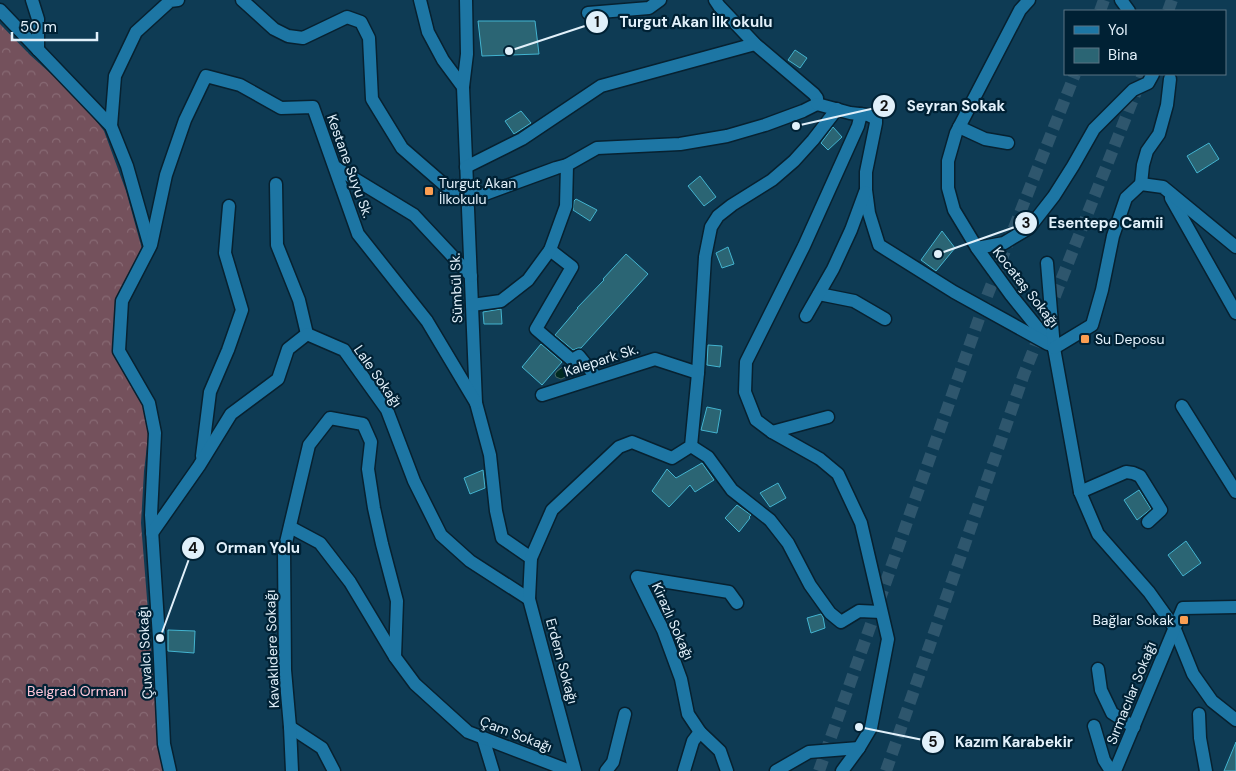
<svg xmlns="http://www.w3.org/2000/svg" width="1236" height="771" font-family="'DM Sans',sans-serif">
  <defs>
    <pattern id="forest-crowns" width="20" height="18" patternUnits="userSpaceOnUse" patternTransform="scale(1.25)"><rect width="20" height="18" fill="#74515c"/><path d="M2 6a3 3 0 1 1 6 0M12 15a3 3 0 1 1 6 0" fill="none" stroke="#886a74"/></pattern>
    <pattern id="water-waves" width="16" height="10" patternUnits="userSpaceOnUse" patternTransform="scale(1.25)"><rect width="16" height="10" fill="#002a22"/><path d="M0 5q4-4 8 0t8 0" fill="none" stroke="#254943"/></pattern>
  </defs>
  <rect width="100%" height="100%" fill="#0e3b54"/>
  <!-- forest -->
  <polygon fill="url(#forest-crowns)" points="0,24 30,55 78,98 104,131 126,191 142,249 114,354 146,407 148,437 144,471 141,523 152,662 158,742 163,771 0,771"/>
  <!-- water -->
  <polygon fill="url(#water-waves)" stroke="#446563" points="568,363 574,364 577,368 576,372 561,379 556,377 555,374 557,371"/>
  <!-- building -->
  <g fill="#2b6574" stroke="#43b4d0">
    <polygon points="478,21 535,21 539,54 482,56"/>
    <polygon points="795,50 807,58 800,68 788,60"/>
    <polygon points="521,111 531,123 514,134 505,121"/>
    <polygon points="833,127 842,137 828,150 821,143"/>
    <polygon points="1209,143 1219,159 1197,173 1187,156"/>
    <polygon points="700,176 716,197 704,206 688,186"/>
    <polygon points="576,199 597,210 590,221 573,210 574,201"/>
    <polygon points="942,231 955,248 936,271 921,260"/>
    <polygon points="728,247 734,264 722,268 716,253"/>
    <polygon points="626,254 648,274 581,348 578,348 573,350 555,335 578,308 577,308 604,280 603,279"/>
    <polygon points="501,309 502,324 484,324 483,312"/>
    <polygon points="541,344 562,362 542,385 522,367"/>
    <polygon points="708,345 722,346 720,367 707,365"/>
    <polygon points="707,407 721,410 717,433 701,430"/>
    <polygon points="702,463 714,480 695,492 690,485 669,507 652,491 667,469 676,478"/>
    <polygon points="483,470 485,488 470,494 464,478"/>
    <polygon points="778,483 786,498 770,507 760,493"/>
    <polygon points="1139,490 1151,509 1137,520 1124,500"/>
    <polygon points="737,505 751,515 749,517 750,518 739,532 725,518"/>
    <polygon points="1186,541 1201,563 1183,576 1168,555"/>
    <polygon points="821,614 823,617 825,628 811,633 807,618"/>
    <polygon points="168,630 195,631 194,653 168,651"/>
    <polygon points="1236,742 1236,771 1224,771"/>
  </g>
  <g fill="none" stroke-linecap="round" stroke-linejoin="round">
    <!-- major-tunnel -->
    <g stroke="#2e566d" stroke-width="12" stroke-dasharray="12 6" stroke-linecap="butt">
      <polyline points="1100,11 1104,0"/>
      <polyline points="1168,11 1172,0"/>
      <polyline points="819,771 987,296 1075,74"/>
      <polyline points="886,771 1024,374 1143,74"/>
    </g>
    <defs>
      <g id="minor">
        <polyline points="32,0 38,19 38,50"/>
        <polyline points="242,0 274,29 288,36 303,38 347,17 361,22 369,38 372,99 402,148 455,194 485,194 556,168 567,165 597,148 680,144 727,136 765,125 803,111 817,104"/>
        <polyline points="420,0 428,32 443,60 463,87"/>
        <polyline points="466,0 467,54 463,87 476,403 490,455 496,511 502,538 531,558"/>
        <polyline points="715,0 719,6 755,44 814,94 817,98 817,104"/>
        <polyline points="1029,0 1020,10 956,133 948,161 948,188 954,210 977,248 1011,295 1054,348"/>
        <polyline points="1121,0 1129,11"/>
        <polyline points="0,10 111,126 127,166 150,247 122,301 119,351 149,403 155,433 151,515 159,638 164,744 170,771"/>
        <polyline points="588,13 649,8 660,0"/>
        <polyline points="817,104 850,113 868,115 876,119 876,123 866,172 866,190 869,213 879,245 954,292 1048,344"/>
        <polyline points="111,126 115,76 136,32 170,1 178,0"/>
        <polyline points="959,127 985,139 1008,143"/>
        <polyline points="335,167 414,215 471,276"/>
        <polyline points="466,167 522,139 601,86 755,44"/>
        <polyline points="276,184 277,245 299,300 307,334"/>
        <polyline points="1141,184 1143,165 1147,151 1159,134 1167,105 1170,79"/>
        <polyline points="1171,198 1236,313"/>
        <polyline points="151,245 166,175 185,120 206,76 240,85 281,108 313,107 358,234 427,321 476,403"/>
        <polyline points="977,248 1004,243 1029,228 1054,196 1073,166 1094,129 1133,90 1148,83 1153,74"/>
        <polyline points="550,250 572,267 536,329 572,360 579,356 596,377"/>
        <polyline points="1047,263 1054,348 1080,492 1098,534 1149,592 1174,627 1193,674 1212,701 1236,720"/>
        <polyline points="819,294 854,301 885,319"/>
        <polyline points="472,305 501,301 528,280 550,250 566,206 567,165"/>
        <polyline points="806,316 833,269 851,230 865,192"/>
        <polyline points="1054,348 1092,325 1102,290 1113,236 1126,198 1141,184 1163,187 1236,247"/>
        <polyline points="542,395 655,359 698,373"/>
        <polyline points="1182,406 1236,492"/>
        <polyline points="772,432 828,417"/>
        <polyline points="691,446 708,457 732,490 770,520 788,543 810,585 830,613 841,622 859,611 881,612"/>
        <polyline points="202,456 210,392 228,350 242,310 225,253 229,206"/>
        <polyline points="1080,492 1126,472 1133,473 1140,476 1161,510 1148,522"/>
        <polyline points="290,527 320,543 350,582 395,657"/>
        <polyline points="152,533 199,466 231,414 278,379 288,349 307,334 344,350 387,410 414,481 441,535 470,561 529,599"/>
        <polyline points="1098,669 1101,690 1112,713 1134,727"/>
        <polyline points="1199,714 1200,738 1206,771"/>
        <polyline points="1094,726 1104,760 1111,771"/>
        <polyline points="290,727 322,748 334,771"/>
        <polyline points="483,738 493,771"/>
        <polyline points="292,771 290,727 285,670 284,551 309,445 330,418 363,424 371,442 368,469 374,508 382,544 397,601 395,657 415,684 468,732 570,771"/>
        <polyline points="575,771 529,599 531,558 552,510 619,447 632,442 672,458 691,446 698,373 705,257 711,227 718,216 732,205 772,180 794,161 813,140 837,109"/>
        <polyline points="606,771 613,762 625,714"/>
        <polyline points="684,771 693,741 700,732"/>
        <polyline points="727,771 720,751 700,732 688,714 681,679 663,630 637,577 729,592 737,603"/>
        <polyline points="776,771 809,752 859,748"/>
        <polyline points="842,771 859,748 871,728 888,639 861,523 838,474 820,459 772,432 756,420 745,392 746,362 804,246 858,126 861,114"/>
        <polyline points="1115,771 1183,608 1236,607"/>
      </g>
    </defs>
    <!-- minor casing -->
    <use href="#minor" stroke="#072130" stroke-width="15"/>
    <!-- minor -->
    <use href="#minor" stroke="#1d76a4" stroke-width="12"/>
  </g>
  <!-- markers -->
  <g fill="#fb9e52" stroke="#002134" stroke-width="2">
    <rect x="424" y="186" width="10" height="10" rx="2.5"/>
    <rect x="1080" y="334" width="10" height="10" rx="2.5"/>
    <rect x="1179" y="615" width="10" height="10" rx="2.5"/>
  </g>
  <g text-anchor="middle" stroke-width="4.5" stroke-linejoin="round" paint-order="stroke">
    <!-- street labels -->
    <g font-size="14" fill="#e1f0fa" stroke="#002134">
      <text transform="translate(350 166) rotate(70)" y="5">Kestane Suyu Sk.</text>
      <text transform="translate(1026 287) rotate(52)" y="5">Kocataş Sokağı</text>
      <text transform="translate(456 288) rotate(-92)" y="5">Sümbül Sk.</text>
      <text transform="translate(601 360) rotate(-18)" y="5">Kalepark Sk.</text>
      <text transform="translate(378 376) rotate(55)" y="5">Lale Sokağı</text>
      <text transform="translate(673 621) rotate(66)" y="5">Kirazlı Sokağı</text>
      <text transform="translate(272 649) rotate(-92)" y="5">Kavaklıdere Sokağı</text>
      <text transform="translate(145 653) rotate(-93)" y="5">Çuvalcı Sokağı</text>
      <text transform="translate(562 661) rotate(75)" y="5">Erdem Sokağı</text>
      <text transform="translate(1131 693) rotate(-68)" y="5">Sırmacılar Sokağı</text>
      <text transform="translate(516 734) rotate(21)" y="5">Çam Sokağı</text>
    </g>
    <!-- poi labels -->
    <g font-size="14" fill="#e1f0fa" stroke="#002134" text-anchor="start">
      <text x="439" y="188">Turgut Akan<tspan x="439" dy="16">İlkokulu</tspan></text>
      <text x="1095" y="344">Su Deposu</text>
      <text x="1174" y="625" text-anchor="end">Bağlar Sokak</text>
    </g>
    <!-- park labels -->
    <g font-size="14" fill="#fec6d8" stroke="#002134">
      <text x="77" y="696">Belgrad Ormanı</text>
    </g>
  </g>
  <!-- callouts -->
  <path fill="none" stroke="#e1f0fa" stroke-width="2" d="M509 51L597 22M796 126L884 106M938 254L1026 223M160 638L193 548M859 727L933 742"/>
  <g fill="#e1f0fa" stroke="#002134" stroke-width="2">
    <circle cx="509" cy="51" r="5"/>
    <circle cx="796" cy="126" r="5"/>
    <circle cx="938" cy="254" r="5"/>
    <circle cx="160" cy="638" r="5"/>
    <circle cx="859" cy="727" r="5"/>
    <circle cx="597" cy="22" r="12"/>
    <circle cx="884" cy="106" r="12"/>
    <circle cx="1026" cy="223" r="12"/>
    <circle cx="193" cy="548" r="12"/>
    <circle cx="933" cy="742" r="12"/>
  </g>
  <g font-size="15" text-anchor="middle" font-weight="bold" fill="#111">
    <text x="597" y="27">1</text>
    <text x="884" y="111">2</text>
    <text x="1026" y="228">3</text>
    <text x="193" y="553">4</text>
    <text x="933" y="747">5</text>
  </g>
  <g font-size="15" text-anchor="middle" font-weight="bold" fill="#e1f0fa" stroke="#002134" stroke-width="4.5" stroke-linejoin="round" paint-order="stroke">
    <text x="696" y="27">Turgut Akan İlk okulu</text>
    <text x="956" y="111">Seyran Sokak</text>
    <text x="1106" y="228">Esentepe Camii</text>
    <text x="258" y="553">Orman Yolu</text>
    <text x="1014" y="747">Kazım Karabekir</text>
  </g>
  <!-- legend -->
  <rect x="1064" y="10" width="162" height="65" fill="#002134" stroke="#5a7483"/>
  <rect x="1074" y="26" width="25" height="8" fill="#1d76a4" stroke="#5a7483"/>
  <text x="1108" y="35" font-size="15" fill="#e1f0fa">Yol</text>
  <rect x="1074" y="48" width="25" height="15" fill="#2b6574" stroke="#5a7483"/>
  <text x="1108" y="60" font-size="15" fill="#e1f0fa">Bina</text>
  <!-- scale -->
  <path d="M12 32v8h85v-8" fill="none" stroke="#e1f0fa" stroke-width="2.5"/>
  <text x="20" y="32" font-size="15" fill="#e1f0fa" stroke="#002134" stroke-width="4" paint-order="stroke">50 m</text>
</svg>
